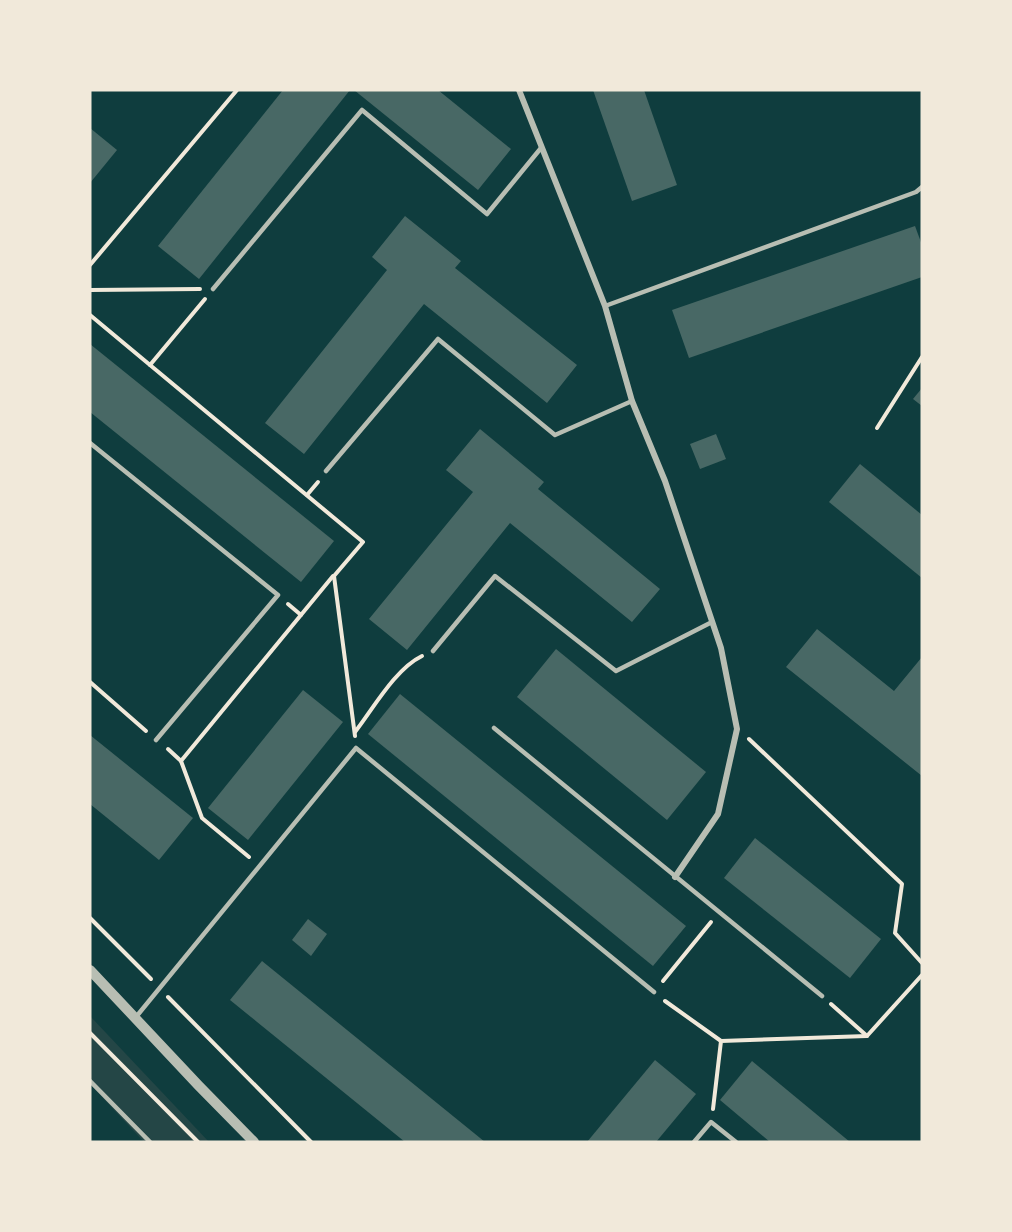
<svg xmlns="http://www.w3.org/2000/svg" width="1012" height="1232" font-family="Ubuntu,sans-serif">
  <rect width="100%" height="100%" fill="#0f3d3e"/>
  <!-- green -->
  <polygon fill="#244646" points="90,1016 209,1142 144,1142 90,1084"/>
  <!-- building -->
  <g fill="#486865">
    <polygon points="283,90 350,90 199,279 158,246"/>
    <polygon points="354,90 438,90 511,149 478,190"/>
    <polygon points="593,90 644,90 677,185 632,201"/>
    <polygon points="90,128 117,150 90,183"/>
    <polygon points="405,216 461,261 455,268 577,365 547,403 424,304 304,454 265,423 387,270 372,257"/>
    <polygon points="915,226 922,245 922,277 689,358 672,310"/>
    <polygon points="90,344 334,541 301,582 90,412"/>
    <polygon points="922,388 922,406 913,399"/>
    <polygon points="480,429 544,482 538,489 660,589 632,622 510,523 407,650 369,619 473,492 446,470"/>
    <polygon points="716,434 726,459 700,469 690,444"/>
    <polygon points="860,464 922,515 922,578 829,502"/>
    <polygon points="817,629 894,691 922,657 922,776 786,667"/>
    <polygon points="556,649 706,772 667,820 517,697"/>
    <polygon points="303,690 343,722 248,840 208,808"/>
    <polygon points="400,694 686,926 653,966 368,734"/>
    <polygon points="90,735 193,818 159,860 90,804"/>
    <polygon points="755,838 881,939 850,978 724,878"/>
    <polygon points="308,919 327,934 311,956 292,940"/>
    <polygon points="262,961 485,1142 405,1142 230,1000"/>
    <polygon points="655,1060 696,1094 656,1142 587,1142"/>
    <polygon points="752,1061 850,1142 770,1142 720,1100"/>
  </g>
  <g fill="none" stroke-linecap="round" stroke-linejoin="round">
    <!-- path -->
    <g stroke="#f1e9da" stroke-width="4">
      <polyline points="90,265 237,90"/>
      <polyline points="90,290 200,289"/>
      <polyline points="90,315 150,365 205,299"/>
      <polyline points="150,365 363,542 334,576 355,736"/>
      <polyline points="877,428 922,357"/>
      <polyline points="307,495 318,482"/>
      <polyline points="288,604 301,615"/>
      <polyline points="90,682 146,731"/>
      <path d="M 355,732 C 373,709 395,669 422,656"/>
      <polyline points="749,739 902,884 895,933 922,963"/>
      <polyline points="168,749 181,761"/>
      <polyline points="249,857 202,818 181,761 333,576"/>
      <polyline points="90,918 151,979"/>
      <polyline points="663,981 711,922"/>
      <polyline points="168,997 311,1142"/>
      <polyline points="665,1001 721,1041"/>
      <polyline points="831,1004 867,1036 922,975"/>
      <polyline points="90,1033 198,1142"/>
      <polyline points="713,1109 721,1041 867,1036"/>
    </g>
    <!-- service -->
    <g stroke="#b8beb3" stroke-width="4.5">
      <polyline points="213,289 362,110 487,214 541,148"/>
      <polyline points="605,306 916,192 922,187"/>
      <polyline points="90,443 278,595 156,740"/>
      <polyline points="326,471 438,339 555,435 632,401"/>
      <polyline points="433,651 495,576 616,671 712,622"/>
      <polyline points="494,728 822,996"/>
      <polyline points="136,1017 356,748 654,992"/>
      <polyline points="90,1081 150,1142"/>
      <polyline points="694,1142 711,1122 736,1142"/>
    </g>
    <!-- minor -->
    <polyline stroke="#b8beb3" stroke-width="6" points="519,90 605,306 632,401 665,481 721,648 737,729 718,814 675,877"/>
    <!-- tertiary -->
    <polyline stroke="#b8beb3" stroke-width="10" points="90,970 199,1086 254,1142"/>
  </g>
  <!-- border -->
  <rect width="1012" height="1232" fill="none" stroke="#f1e9da" stroke-width="183"/>
</svg>
